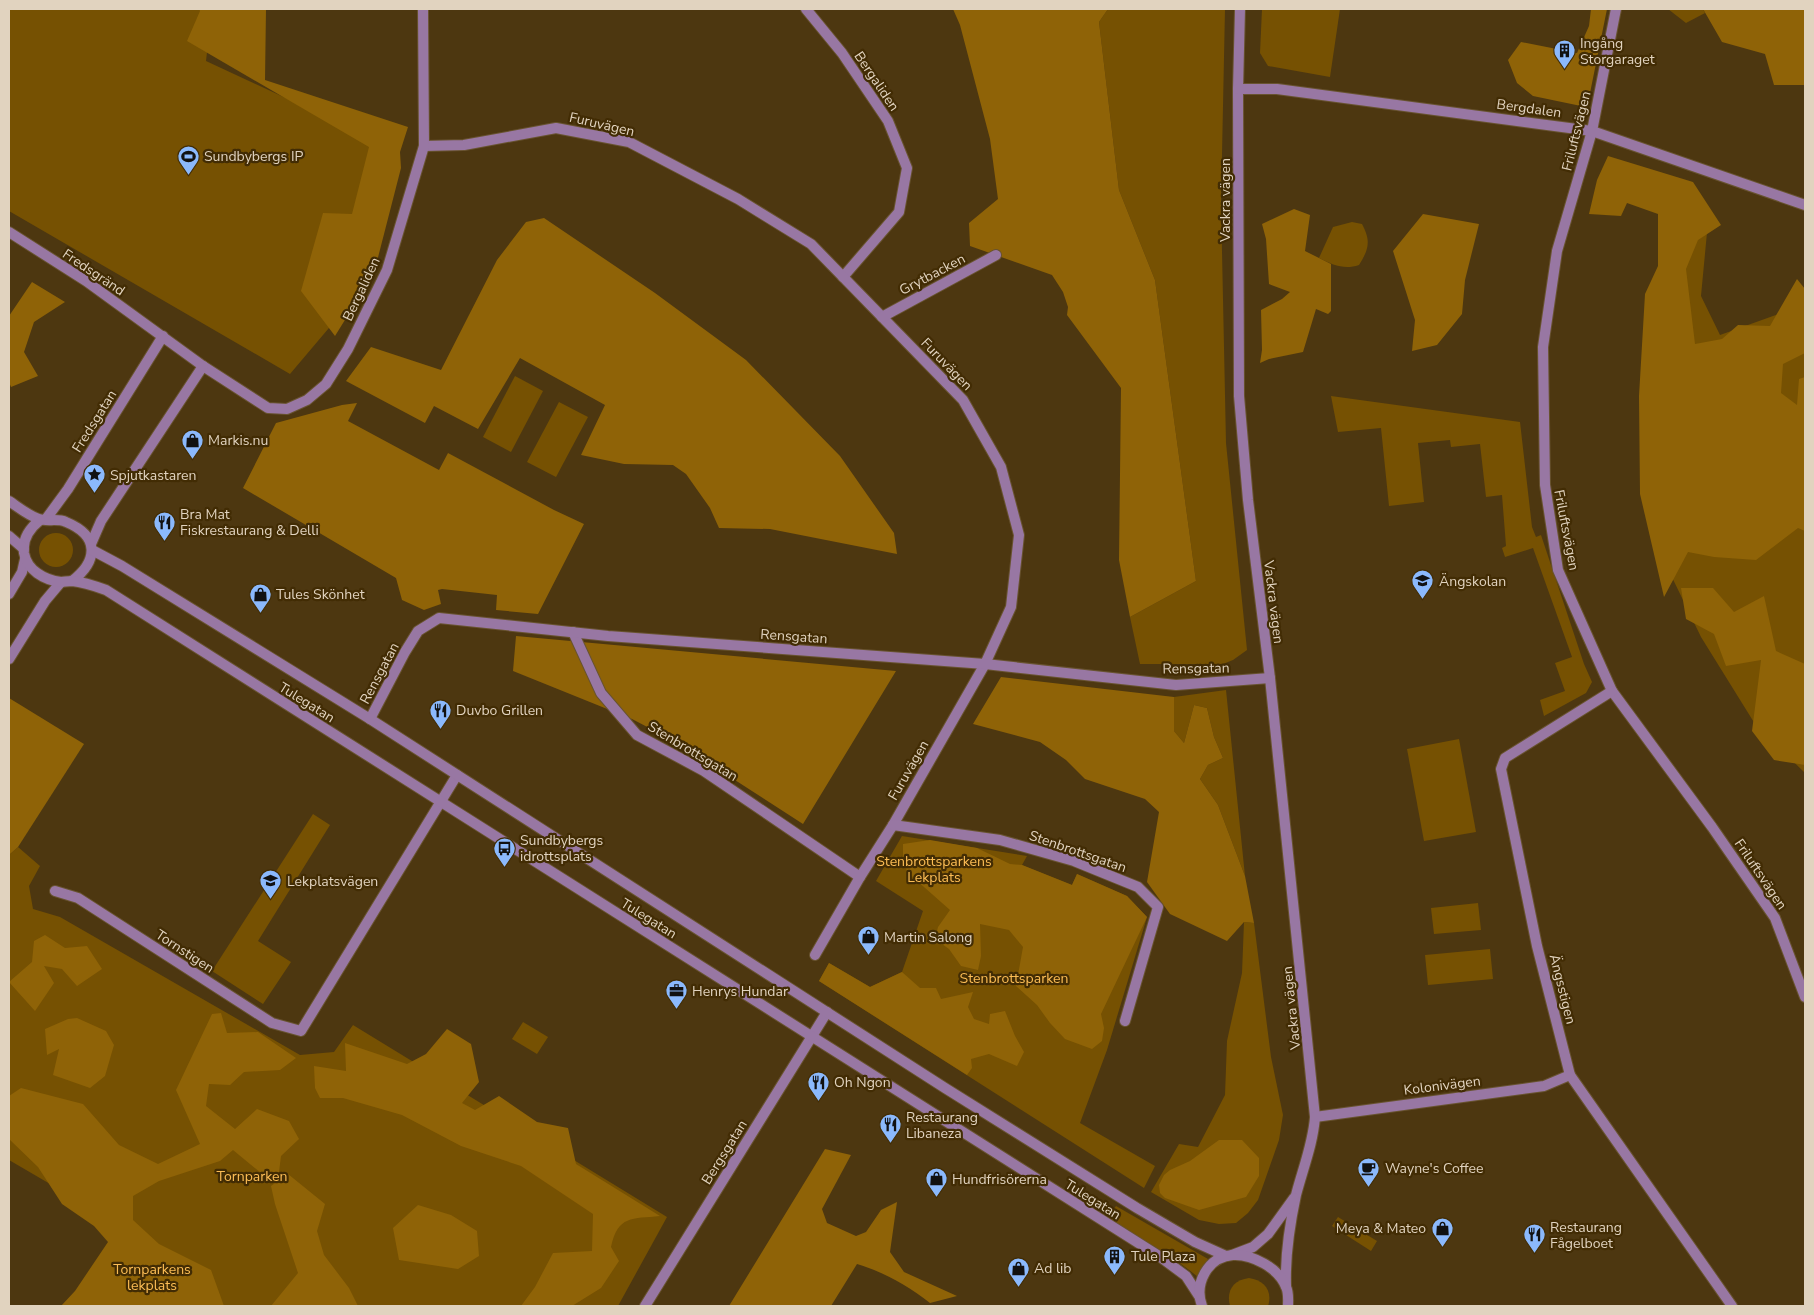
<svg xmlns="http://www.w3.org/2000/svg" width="1814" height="1315" font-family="'Nunito Sans',sans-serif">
  <rect width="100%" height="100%" fill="#4d3710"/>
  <!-- green -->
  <g fill="#765102">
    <polygon points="9,9 212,9 206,61 376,140 334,322 290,374 9,211"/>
    <polygon points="1108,9 1225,9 1221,203 1226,443 1247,650 1233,660 1223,664 1140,664 1130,617 1196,581 1155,280 1119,190 1099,22"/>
    <polygon points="1262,9 1340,9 1330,77 1268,66 1260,53"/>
    <polygon points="1668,9 1703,9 1705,13 1686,23"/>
    <path d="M 1352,222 L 1362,224 C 1371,241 1369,249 1359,265 C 1344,270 1333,265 1319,258 L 1333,227 Z"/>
    <polygon points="1708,222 1701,296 1720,335 1798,307 1805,314 1805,773 1755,724 1701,637 1666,565 1661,260"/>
    <polygon points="515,376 543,391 511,452 483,437"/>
    <polygon points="1331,396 1520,422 1532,527 1536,537 1541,535 1584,664 1592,682 1586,693 1544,716 1540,700 1565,691 1555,663 1572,657 1533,548 1505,557 1502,548 1506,546 1502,495 1486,497 1480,444 1451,447 1450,440 1418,443 1424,502 1389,506 1381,428 1338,432"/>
    <polygon points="559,402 588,417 556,477 527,462"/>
    <circle cx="56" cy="550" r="17"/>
    <polygon points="1226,690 1245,876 1218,805 1200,779 1208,765 1223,758 1214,737 1207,708 1194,705 1184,743 1174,731 1174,697"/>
    <polygon points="1459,739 1476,832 1424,841 1407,749"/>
    <polygon points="313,814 330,825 258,941 291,962 263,1004 212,971"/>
    <polygon points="902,836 1027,856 1022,865 1072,885 1077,874 1127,896 1147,917 1107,1050 1080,1123 1155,1166 1144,1188 819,981 829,963 870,987 902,972 923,911 876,881"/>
    <polygon points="18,847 40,866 29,886 33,909 60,917 300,1055 334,1052 353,1025 667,1217 618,1306 87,1306 134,1233 9,1160 9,855"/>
    <polygon points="1478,903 1481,930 1434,934 1431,908"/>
    <polygon points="1244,922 1254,923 1271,1057 1283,1115 1279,1140 1258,1200 1248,1213 1236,1223 1219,1224 1199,1220 1151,1192 1179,1144 1198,1147 1225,1095 1227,1041 1242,973"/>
    <polygon points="1490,949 1493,979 1428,985 1425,955"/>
    <polygon points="523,1022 548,1037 537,1054 512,1039"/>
    <path d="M 1116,1206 L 1208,1259 L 1198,1277 C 1170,1254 1138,1237 1107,1219 Z"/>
    <polygon points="1338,1217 1377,1241 1371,1251 1332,1226"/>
    <path d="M 1249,1278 C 1264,1280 1273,1291 1268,1306 L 1230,1306 C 1226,1291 1233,1280 1249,1278 Z"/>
  </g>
  <!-- forest -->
  <g fill="#8f6307">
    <polygon points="199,9 266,9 265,80 408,127 400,152 401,168 374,273 335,336 301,291 323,213 352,214 369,147 187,41 200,11"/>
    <polygon points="953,9 1108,9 1099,22 1119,190 1155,280 1196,581 1130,617 1119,560 1121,388 1067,315 1068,307 1063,292 1052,275 970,246 969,223 998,199 990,139 960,25"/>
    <polygon points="1591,9 1607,9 1589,98 1581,106 1533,96 1517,83 1508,60 1521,42 1577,53 1589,26"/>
    <polygon points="1703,9 1805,9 1805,85 1774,85 1765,54 1722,42"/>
    <polygon points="1608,156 1693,182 1721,225 1698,240 1686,269 1695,344 1722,339 1738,325 1770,326 1797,279 1805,289 1805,353 1783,364 1781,393 1797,405 1799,379 1805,377 1805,531 1798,528 1756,560 1714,557 1688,552 1664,597 1640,494 1639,396 1645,294 1658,266 1658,214 1627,203 1621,216 1589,214 1597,180"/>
    <polygon points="1294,209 1310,215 1305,251 1331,264 1331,311 1328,314 1316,309 1303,352 1269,359 1260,363 1262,350 1261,310 1282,299 1290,292 1269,284 1266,239 1262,224"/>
    <polygon points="1423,214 1479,224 1465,280 1462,314 1437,345 1412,351 1415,320 1393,251"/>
    <polygon points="544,218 655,293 746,360 840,456 894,533 897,554 770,529 719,528 710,508 686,474 673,465 624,464 581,455 605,405 520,358 478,429 434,406 425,423 346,381 371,347 441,370 497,260 526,222"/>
    <polygon points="32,282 65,302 34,322 24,352 38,376 11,387 9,382 9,316"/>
    <polygon points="357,403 348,421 439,470 448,453 554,510 584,524 538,614 496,610 497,595 442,589 438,590 441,604 424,610 402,600 396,578 243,488 276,423 342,405"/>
    <polygon points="1681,588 1713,588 1734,612 1764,596 1776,651 1805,664 1805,765 1774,760 1752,731 1761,660 1726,666 1714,634 1686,619"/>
    <polygon points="516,636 896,671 803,824 676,742 632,719 513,671"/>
    <polygon points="1001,677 1174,697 1174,731 1184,743 1194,705 1207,708 1214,737 1223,758 1208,765 1200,779 1218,805 1245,876 1254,923 1244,922 1227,941 1170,914 1147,882 1159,812 1145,799 1085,779 1066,760 1040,742 973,724"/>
    <polygon points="9,698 84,744 18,847 9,855"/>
    <polygon points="930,840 977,848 1010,864 1022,865 1072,885 1077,874 1127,896 1147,917 1101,1014 1104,1028 1102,1041 1092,1049 1065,1039 1050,1023 1037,1005 1016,986 1023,947 1009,930 980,924 981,956 978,970 961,966 949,949 935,939 938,927 950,910 907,872 903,856 903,844"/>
    <polygon points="45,935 65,948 87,946 102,969 77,986 62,969 44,966 54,983 35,1011 9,982 32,962 34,941"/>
    <polygon points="829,963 870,987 902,972 920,988 936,988 941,999 973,992 968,1007 974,1019 989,1024 990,1014 1005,1011 1015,1036 1024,1052 1017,1066 989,1054 971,1059 972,1068 967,1075 819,981"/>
    <polygon points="221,1013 227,1033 258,1032 296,1058 280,1070 244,1072 230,1085 209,1084 206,1106 235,1129 257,1109 289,1121 299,1139 281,1156 279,1172 261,1173 233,1150 220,1161 159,1181 133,1196 133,1220 159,1244 211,1270 224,1306 61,1306 75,1291 108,1242 94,1226 62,1204 38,1167 9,1139 9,1096 21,1088 83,1104 119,1145 158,1164 200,1144 176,1090 212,1014"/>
    <polygon points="77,1018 106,1031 114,1045 105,1076 90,1088 53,1075 59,1049 47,1055 45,1029 68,1019"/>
    <path d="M 447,1029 L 471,1044 L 479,1082 L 462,1103 L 475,1110 L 499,1096 L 537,1122 L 568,1128 L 576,1164 L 660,1216 C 632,1219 618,1215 611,1247 L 619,1261 L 601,1288 L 572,1306 L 521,1306 L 535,1287 L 553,1253 L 592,1251 L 593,1214 L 521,1166 L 461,1146 L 402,1115 L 343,1098 L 320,1098 L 315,1088 L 314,1066 L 346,1071 L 345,1043 L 407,1064 L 426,1054 Z"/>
    <polygon points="1219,1140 1242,1140 1259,1158 1259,1176 1246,1197 1199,1210 1165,1198 1160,1193 1159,1185 1164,1175 1170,1170 1190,1161"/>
    <path d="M 825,1149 L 851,1155 L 822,1209 L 827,1223 L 856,1236 L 866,1232 L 881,1210 L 897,1202 L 890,1252 L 904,1272 L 957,1296 L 930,1303 C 908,1286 884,1272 857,1264 L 831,1306 L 729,1306 Z"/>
    <polygon points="288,1174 325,1204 317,1231 324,1255 349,1288 358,1306 271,1306 298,1273 275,1204 271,1186"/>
    <polygon points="418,1205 451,1215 477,1231 479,1256 458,1269 399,1260 393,1228"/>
  </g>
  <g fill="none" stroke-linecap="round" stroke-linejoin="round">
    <defs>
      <g id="minor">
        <polyline points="806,9 842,53 888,121 907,168 899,212 843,277"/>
        <path d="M 1240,9 L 1238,89 L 1239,396 L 1248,500 L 1270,678 L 1315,1117 C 1313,1144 1303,1168 1296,1195 C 1290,1223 1285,1257 1286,1286"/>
        <polyline points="1616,9 1592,131 1557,251 1543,347 1545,485 1558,570 1612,691 1712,827 1775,918 1805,997"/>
        <polyline points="1238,89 1277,89 1592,131 1805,205"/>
        <polyline points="424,146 464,145 556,128 629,142 738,199 811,244 963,400 1001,467 1019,535 1011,607 985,664 893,825 860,877 815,955"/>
        <polyline points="9,232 86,281 203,366 268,408 287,409 307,400 326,384 348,349 387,270 424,146 423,9"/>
        <polyline points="882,317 996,255"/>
        <polyline points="46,519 68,489 163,336"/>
        <polyline points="91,544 101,521 203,366"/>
        <polyline points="9,594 22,572 25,559"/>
        <polyline points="573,632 601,693 637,735 704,771 860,877"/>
        <polyline points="9,659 45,601 61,582"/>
        <polyline points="1612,691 1505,758 1501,769 1537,946 1570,1075 1732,1306"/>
        <polyline points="370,719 405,652 418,631 439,618 608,636 985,664 1176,685 1270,678"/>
        <polyline points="893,825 1000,840 1074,861 1138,887 1158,907 1125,1021"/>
        <polyline points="55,891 78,898 272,1023 301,1031 457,775"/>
        <polyline points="1315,1117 1544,1086 1570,1075"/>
        <polyline points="1232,1255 1253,1247 1268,1234 1294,1198"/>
        <polyline points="645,1306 827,1012"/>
      </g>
      <g id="tertiary">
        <path d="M 9,501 C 18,507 29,516 39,519 C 48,522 57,518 66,522 C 100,536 98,561 72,581"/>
        <path d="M 40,520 C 30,528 22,539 24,553 C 27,570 44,580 61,582 C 64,582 68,581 72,581 C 84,582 95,586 106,590 L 1159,1256 L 1186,1276 L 1199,1296"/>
        <polyline points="9,536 24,549"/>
        <polyline points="92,550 122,566 370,719 945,1088 1137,1208 1195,1242 1226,1256"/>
        <path d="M 1202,1306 C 1194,1284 1207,1257 1233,1255 C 1252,1254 1279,1268 1286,1287 C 1289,1293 1288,1300 1288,1306"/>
      </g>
    </defs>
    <!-- minor casing -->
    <use href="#minor" stroke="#685330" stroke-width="12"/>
    <!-- tertiary casing -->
    <use href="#tertiary" stroke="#685330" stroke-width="12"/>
    <!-- minor -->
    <use href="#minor" stroke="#9877a3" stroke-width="10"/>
    <!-- tertiary -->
    <use href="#tertiary" stroke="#9877a3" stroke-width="10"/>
  </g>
  <!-- icons -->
  <defs>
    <symbol id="building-pin" viewBox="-11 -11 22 30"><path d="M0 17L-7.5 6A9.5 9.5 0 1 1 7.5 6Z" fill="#8bb9fc" stroke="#422c04"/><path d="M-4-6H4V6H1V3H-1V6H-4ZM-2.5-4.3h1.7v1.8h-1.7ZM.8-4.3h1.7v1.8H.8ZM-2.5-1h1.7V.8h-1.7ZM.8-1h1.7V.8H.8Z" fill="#111"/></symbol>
    <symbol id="stadium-pin" viewBox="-11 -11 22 30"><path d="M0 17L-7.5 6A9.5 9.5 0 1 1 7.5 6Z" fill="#8bb9fc" stroke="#422c04"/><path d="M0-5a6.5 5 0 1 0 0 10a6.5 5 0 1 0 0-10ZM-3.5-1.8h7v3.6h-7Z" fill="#111"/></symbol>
    <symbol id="shop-pin" viewBox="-11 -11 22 30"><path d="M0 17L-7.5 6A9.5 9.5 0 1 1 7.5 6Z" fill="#8bb9fc" stroke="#422c04"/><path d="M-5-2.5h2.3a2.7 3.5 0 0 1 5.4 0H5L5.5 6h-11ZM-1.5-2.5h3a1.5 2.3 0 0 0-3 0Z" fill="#111"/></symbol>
    <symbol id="sight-pin" viewBox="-11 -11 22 30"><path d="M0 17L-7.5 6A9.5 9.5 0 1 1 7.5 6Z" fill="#8bb9fc" stroke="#422c04"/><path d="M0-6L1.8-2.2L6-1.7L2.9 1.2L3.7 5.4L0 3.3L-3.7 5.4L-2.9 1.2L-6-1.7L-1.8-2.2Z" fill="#111"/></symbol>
    <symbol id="restaurant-pin" viewBox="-11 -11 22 30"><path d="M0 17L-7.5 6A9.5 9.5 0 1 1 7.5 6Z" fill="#8bb9fc" stroke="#422c04"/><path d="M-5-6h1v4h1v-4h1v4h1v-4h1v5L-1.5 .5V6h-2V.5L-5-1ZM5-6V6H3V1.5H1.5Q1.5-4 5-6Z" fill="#111"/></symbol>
    <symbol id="school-pin" viewBox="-11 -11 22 30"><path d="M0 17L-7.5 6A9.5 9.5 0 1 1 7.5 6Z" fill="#8bb9fc" stroke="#422c04"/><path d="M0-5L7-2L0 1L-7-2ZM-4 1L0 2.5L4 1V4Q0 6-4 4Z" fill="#111"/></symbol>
    <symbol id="bus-pin" viewBox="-11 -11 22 30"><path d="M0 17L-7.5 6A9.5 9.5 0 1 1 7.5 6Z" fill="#8bb9fc" stroke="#422c04"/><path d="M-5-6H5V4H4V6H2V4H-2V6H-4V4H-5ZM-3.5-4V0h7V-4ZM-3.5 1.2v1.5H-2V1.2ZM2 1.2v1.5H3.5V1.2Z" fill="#111"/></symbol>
    <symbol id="office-pin" viewBox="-11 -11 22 30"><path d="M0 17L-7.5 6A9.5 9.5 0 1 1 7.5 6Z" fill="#8bb9fc" stroke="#422c04"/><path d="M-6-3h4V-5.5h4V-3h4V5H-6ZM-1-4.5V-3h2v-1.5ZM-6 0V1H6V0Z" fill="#111"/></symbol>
    <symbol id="cafe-pin" viewBox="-11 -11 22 30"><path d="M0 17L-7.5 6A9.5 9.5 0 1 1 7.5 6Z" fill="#8bb9fc" stroke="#422c04"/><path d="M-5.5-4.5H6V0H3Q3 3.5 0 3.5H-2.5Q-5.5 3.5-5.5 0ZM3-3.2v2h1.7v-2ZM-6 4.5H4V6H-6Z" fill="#111"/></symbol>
  </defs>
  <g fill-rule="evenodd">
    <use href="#building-pin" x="1552" y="38" width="25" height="34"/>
    <use href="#stadium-pin" x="176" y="144" width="25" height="34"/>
    <use href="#shop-pin" x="180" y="428" width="25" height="34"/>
    <use href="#sight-pin" x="82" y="462" width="25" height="34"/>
    <use href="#restaurant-pin" x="152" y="510" width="25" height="34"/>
    <use href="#school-pin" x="1410" y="568" width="25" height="34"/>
    <use href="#shop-pin" x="248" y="582" width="25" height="34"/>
    <use href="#restaurant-pin" x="428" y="698" width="25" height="34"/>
    <use href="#bus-pin" x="492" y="836" width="25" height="34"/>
    <use href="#school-pin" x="258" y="868" width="25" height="34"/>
    <use href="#shop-pin" x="856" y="924" width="25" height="34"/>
    <use href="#office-pin" x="664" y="978" width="25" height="34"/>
    <use href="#restaurant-pin" x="806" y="1070" width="25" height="34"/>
    <use href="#restaurant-pin" x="878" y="1112" width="25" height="34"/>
    <use href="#cafe-pin" x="1356" y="1156" width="25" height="34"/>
    <use href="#shop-pin" x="924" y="1166" width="25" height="34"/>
    <use href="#shop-pin" x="1430" y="1216" width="25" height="34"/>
    <use href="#restaurant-pin" x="1522" y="1222" width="25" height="34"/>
    <use href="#building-pin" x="1102" y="1244" width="25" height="34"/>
    <use href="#shop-pin" x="1006" y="1256" width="25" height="34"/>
  </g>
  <g text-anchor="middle" stroke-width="4.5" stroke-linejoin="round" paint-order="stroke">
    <!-- poi labels -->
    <g font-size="14" fill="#e1d3bf" stroke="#422c04" text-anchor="start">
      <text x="1580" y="48">Ingång<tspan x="1580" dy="16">Storgaraget</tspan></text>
      <text x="204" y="161">Sundbybergs IP</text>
      <text x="208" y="445">Markis.nu</text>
      <text x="110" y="480">Spjutkastaren</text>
      <text x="180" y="519">Bra Mat<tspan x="180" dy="16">Fiskrestaurang &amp; Delli</tspan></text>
      <text x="1439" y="586">Ängskolan</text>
      <text x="276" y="599">Tules Skönhet</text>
      <text x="456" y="715">Duvbo Grillen</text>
      <text x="520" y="845">Sundbybergs<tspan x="520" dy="16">idrottsplats</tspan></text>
      <text x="287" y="886">Lekplatsvägen</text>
      <text x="884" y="942">Martin Salong</text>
      <text x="692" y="996">Henrys Hundar</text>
      <text x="834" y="1087">Oh Ngon</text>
      <text x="906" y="1122">Restaurang<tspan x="906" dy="16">Libaneza</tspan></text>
      <text x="1385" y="1173">Wayne's Coffee</text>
      <text x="952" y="1184">Hundfrisörerna</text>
      <text x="1550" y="1232">Restaurang<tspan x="1550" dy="16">Fågelboet</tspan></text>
      <text x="1426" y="1233" text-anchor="end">Meya &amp; Mateo</text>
      <text x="1131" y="1261">Tule Plaza</text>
      <text x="1034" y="1273">Ad lib</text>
    </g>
    <!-- street labels -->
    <g font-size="14" fill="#e1d3bf" stroke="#422c04">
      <text transform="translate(877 81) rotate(56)" y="5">Bergaliden</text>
      <text transform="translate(1529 108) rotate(8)" y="5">Bergdalen</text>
      <text transform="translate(602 124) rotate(13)" y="5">Furuvägen</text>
      <text transform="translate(1576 131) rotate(-76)" y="5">Friluftsvägen</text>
      <text transform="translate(1225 200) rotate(-90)" y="5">Vackra vägen</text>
      <text transform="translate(94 272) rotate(34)" y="5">Fredsgränd</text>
      <text transform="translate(932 274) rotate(-28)" y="5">Grytbacken</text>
      <text transform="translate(361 289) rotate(-65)" y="5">Bergaliden</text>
      <text transform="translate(947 364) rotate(46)" y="5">Furuvägen</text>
      <text transform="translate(94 421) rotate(-58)" y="5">Fredsgatan</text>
      <text transform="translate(1567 530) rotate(79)" y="5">Friluftsvägen</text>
      <text transform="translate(1274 602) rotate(83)" y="5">Vackra vägen</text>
      <text transform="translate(794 636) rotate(4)" y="5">Rensgatan</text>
      <text transform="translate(1196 668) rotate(-1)" y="5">Rensgatan</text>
      <text transform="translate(379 673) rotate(-62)" y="5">Rensgatan</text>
      <text transform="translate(307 702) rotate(32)" y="5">Tulegatan</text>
      <text transform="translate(693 751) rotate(31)" y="5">Stenbrottsgatan</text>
      <text transform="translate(908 770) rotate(-60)" y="5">Furuvägen</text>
      <text transform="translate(1078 851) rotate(19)" y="5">Stenbrottsgatan</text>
      <text transform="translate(1761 874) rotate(56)" y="5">Friluftsvägen</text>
      <text transform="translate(649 918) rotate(32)" y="5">Tulegatan</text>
      <text transform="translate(185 951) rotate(33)" y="5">Tornstigen</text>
      <text transform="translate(1563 989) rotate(76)" y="5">Ängsstigen</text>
      <text transform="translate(1291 1008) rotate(-96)" y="5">Vackra vägen</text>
      <text transform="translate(1442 1085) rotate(-7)" y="5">Kolonivägen</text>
      <text transform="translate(724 1152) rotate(-58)" y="5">Bergsgatan</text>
      <text transform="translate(1093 1199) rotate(32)" y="5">Tulegatan</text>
    </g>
    <!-- park labels -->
    <g font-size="14" fill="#fcbd55" stroke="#422c04">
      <text x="934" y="866">Stenbrottsparkens<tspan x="934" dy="16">Lekplats</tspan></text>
      <text x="1014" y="983">Stenbrottsparken</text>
      <text x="252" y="1181">Tornparken</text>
      <text x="152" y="1274">Tornparkens<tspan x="152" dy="16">lekplats</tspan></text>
    </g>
  </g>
  <!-- border -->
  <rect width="1814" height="1315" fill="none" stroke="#e1d3bf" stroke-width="20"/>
</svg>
